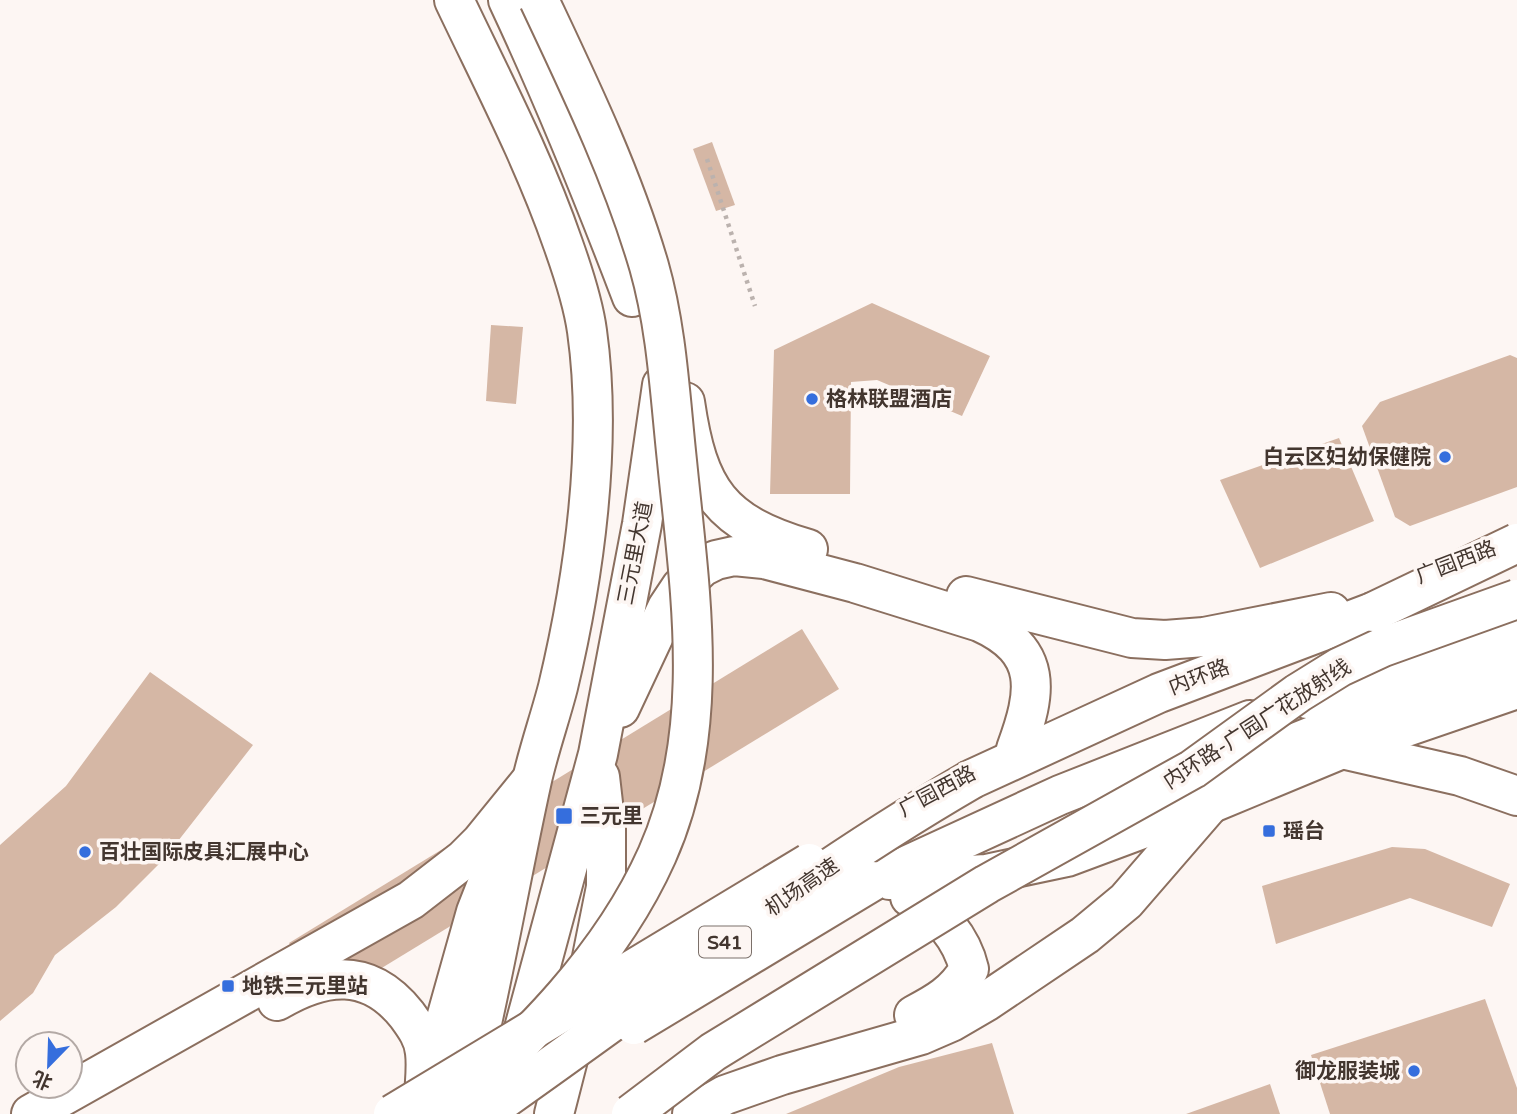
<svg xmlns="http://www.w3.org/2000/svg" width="1517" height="1114" font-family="'Varela Round','Noto Sans SC',sans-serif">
  <rect width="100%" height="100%" fill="#fdf6f3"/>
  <!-- building -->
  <g fill="#d5b7a5">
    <polygon points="712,142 735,205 716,211 693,149"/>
    <polygon points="872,303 990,356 962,416 877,380 851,382 850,494 770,494 774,350"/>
    <polygon points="491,325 523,327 516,404 486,401"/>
    <polygon points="1510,355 1517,358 1517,487 1410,526 1395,517 1362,426 1380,402"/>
    <polygon points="1339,438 1374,521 1260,568 1220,480"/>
    <polygon points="802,629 839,689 326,1002 289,943"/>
    <polygon points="150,672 253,745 164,859 116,907 55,955 33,993 0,1021 0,845 66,786"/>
    <polygon points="1392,847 1425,849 1510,884 1492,927 1410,898 1276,944 1262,886"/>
    <polygon points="1485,999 1517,1088 1517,1114 1330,1114 1311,1055"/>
    <polygon points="992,1043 1014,1114 786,1114 899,1067"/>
    <polygon points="1270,1084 1280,1114 1186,1114"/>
  </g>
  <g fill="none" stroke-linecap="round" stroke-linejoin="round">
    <defs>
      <polyline id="minor" points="1342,749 1460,776 1517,796"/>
      <g id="major">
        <path d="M 454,0 C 492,80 534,160 563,244 C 573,272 583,302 587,331 C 603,443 584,578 558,687 C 550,718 539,749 532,780 C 509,884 492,989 466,1092"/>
        <path d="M 685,402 C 698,491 720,523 808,549"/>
        <polyline points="966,596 1132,638 1165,640 1204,637 1331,612"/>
        <polyline points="1307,699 1517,622"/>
        <path d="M 620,708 L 667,608 L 681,587 L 702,567 L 716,560 L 734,556 L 764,559 L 855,583 L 980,622 C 1044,651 1037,692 1016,749"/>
        <polyline points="889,880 986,874 1067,857 1212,803 1342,749 1517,689"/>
        <polyline points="873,881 1060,795 1250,720"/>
        <path d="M 910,897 C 939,910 962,939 969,969 C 955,993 937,1003 914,1015"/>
        <polyline points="590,967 606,887 606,829 600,777"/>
        <path d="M 277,1001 C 324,973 369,967 407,1015 C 415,1026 424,1038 425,1053 C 427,1069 424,1086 424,1102"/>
        <polyline points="516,1058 598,754 642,524 662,385"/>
        <polyline points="431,1072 476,912 498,856"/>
        <polyline points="31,1114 411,900 464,859 481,842 529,783"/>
        <polyline points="554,1114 575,1032"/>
        <polyline points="692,1114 725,1095 782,1075 921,1035 951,1022 987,1001 1085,935 1126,901 1210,804"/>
      </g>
      <g id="highway">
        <path d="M 508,0 C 554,98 594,197 632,297"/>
        <polyline points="972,779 1159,693 1373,612"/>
        <polyline points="1167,798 1260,757 1384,707 1517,660"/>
      </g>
    </defs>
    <!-- minor casing -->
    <use href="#minor" stroke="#8b6f5f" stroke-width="42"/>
    <!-- major casing -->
    <use href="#major" stroke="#8b6f5f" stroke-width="42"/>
    <!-- highway casing -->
    <use href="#highway" stroke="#8b6f5f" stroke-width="42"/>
    <!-- path -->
    <polyline stroke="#bbb2ae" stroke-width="4.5" stroke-dasharray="3.5 5" stroke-linecap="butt" points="707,159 755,306"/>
    <!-- minor -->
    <use href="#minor" stroke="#fff" stroke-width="38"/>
    <!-- major -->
    <use href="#major" stroke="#fff" stroke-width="38"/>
    <!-- highway -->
    <use href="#highway" stroke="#fff" stroke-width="38"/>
    <defs>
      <g id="major-bridge">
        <polyline points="634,1025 873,881"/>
        <polyline points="393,1114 809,863"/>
      </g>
      <g id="highway-bridge">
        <polyline points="1373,612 1517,543"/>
        <path d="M 444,1114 C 528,1040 611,958 657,855 C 713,730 690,592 677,461 C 670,396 667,329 649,266 C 622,174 580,87 539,0"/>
        <path d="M 483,1114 C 645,1001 801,878 972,779"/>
        <polyline points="631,1114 713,1052 987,884 1193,769 1298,693 1340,667 1383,647 1517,599"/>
      </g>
    </defs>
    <!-- major-bridge casing -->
    <use href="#major-bridge" stroke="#8b6f5f" stroke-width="42" stroke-linecap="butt"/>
    <!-- highway-bridge casing -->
    <use href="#highway-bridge" stroke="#8b6f5f" stroke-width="42" stroke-linecap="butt"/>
    <!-- major-bridge -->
    <use href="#major-bridge" stroke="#fff" stroke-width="38"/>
    <!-- highway-bridge -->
    <use href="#highway-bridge" stroke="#fff" stroke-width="38"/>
  </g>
  <!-- markers -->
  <g fill="#356edd" stroke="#fdf6f3" stroke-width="2.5">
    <circle cx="812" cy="399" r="7"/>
    <circle cx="1445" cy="457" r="7"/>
    <rect x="555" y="807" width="18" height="18" rx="3.5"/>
    <rect x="1262" y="824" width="14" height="14" rx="3.5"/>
    <circle cx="85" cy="852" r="7"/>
    <rect x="221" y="979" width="14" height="14" rx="3.5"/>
    <circle cx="1414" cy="1071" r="7"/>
  </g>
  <g text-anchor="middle" stroke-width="7" stroke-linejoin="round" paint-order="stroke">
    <!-- shield labels -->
    <rect fill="#fdf6f3" stroke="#7b706a" stroke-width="2" x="699" y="926.5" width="52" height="31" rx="5"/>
    <g font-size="19" font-weight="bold" fill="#43362f">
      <text x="725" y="949">S41</text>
    </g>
    <!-- poi labels -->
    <g font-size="21" font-weight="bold" fill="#43362f" stroke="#fdf6f3" text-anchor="start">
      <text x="826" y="406">格林联盟酒店</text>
      <text x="1431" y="464" text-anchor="end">白云区妇幼保健院</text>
      <text x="580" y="823">三元里</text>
      <text x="1283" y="838">瑶台</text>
      <text x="99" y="859">百壮国际皮具汇展中心</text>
      <text x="242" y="993">地铁三元里站</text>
      <text x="1400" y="1078" text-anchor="end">御龙服装城</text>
    </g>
    <!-- street labels -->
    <g font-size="21" fill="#43362f" stroke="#fdf6f3">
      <text transform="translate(635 553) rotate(-79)" y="7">三元里大道</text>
      <text transform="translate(1456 562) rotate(-21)" y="7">广园西路</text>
      <text transform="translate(1199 677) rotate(-21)" y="7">内环路</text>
      <text transform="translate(1257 724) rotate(-33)" y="7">内环路-广园广花放射线</text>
      <text transform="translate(937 791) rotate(-28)" y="7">广园西路</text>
      <text transform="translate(802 887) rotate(-35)" y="7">机场高速</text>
    </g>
  </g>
  <!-- north arrow -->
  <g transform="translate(49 1065) rotate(203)"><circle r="33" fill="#fdf6f3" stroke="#b3a9a5" stroke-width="2"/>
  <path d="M0-5L12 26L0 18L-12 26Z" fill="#356edd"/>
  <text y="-10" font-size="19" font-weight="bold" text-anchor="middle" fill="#43362f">北</text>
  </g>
</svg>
